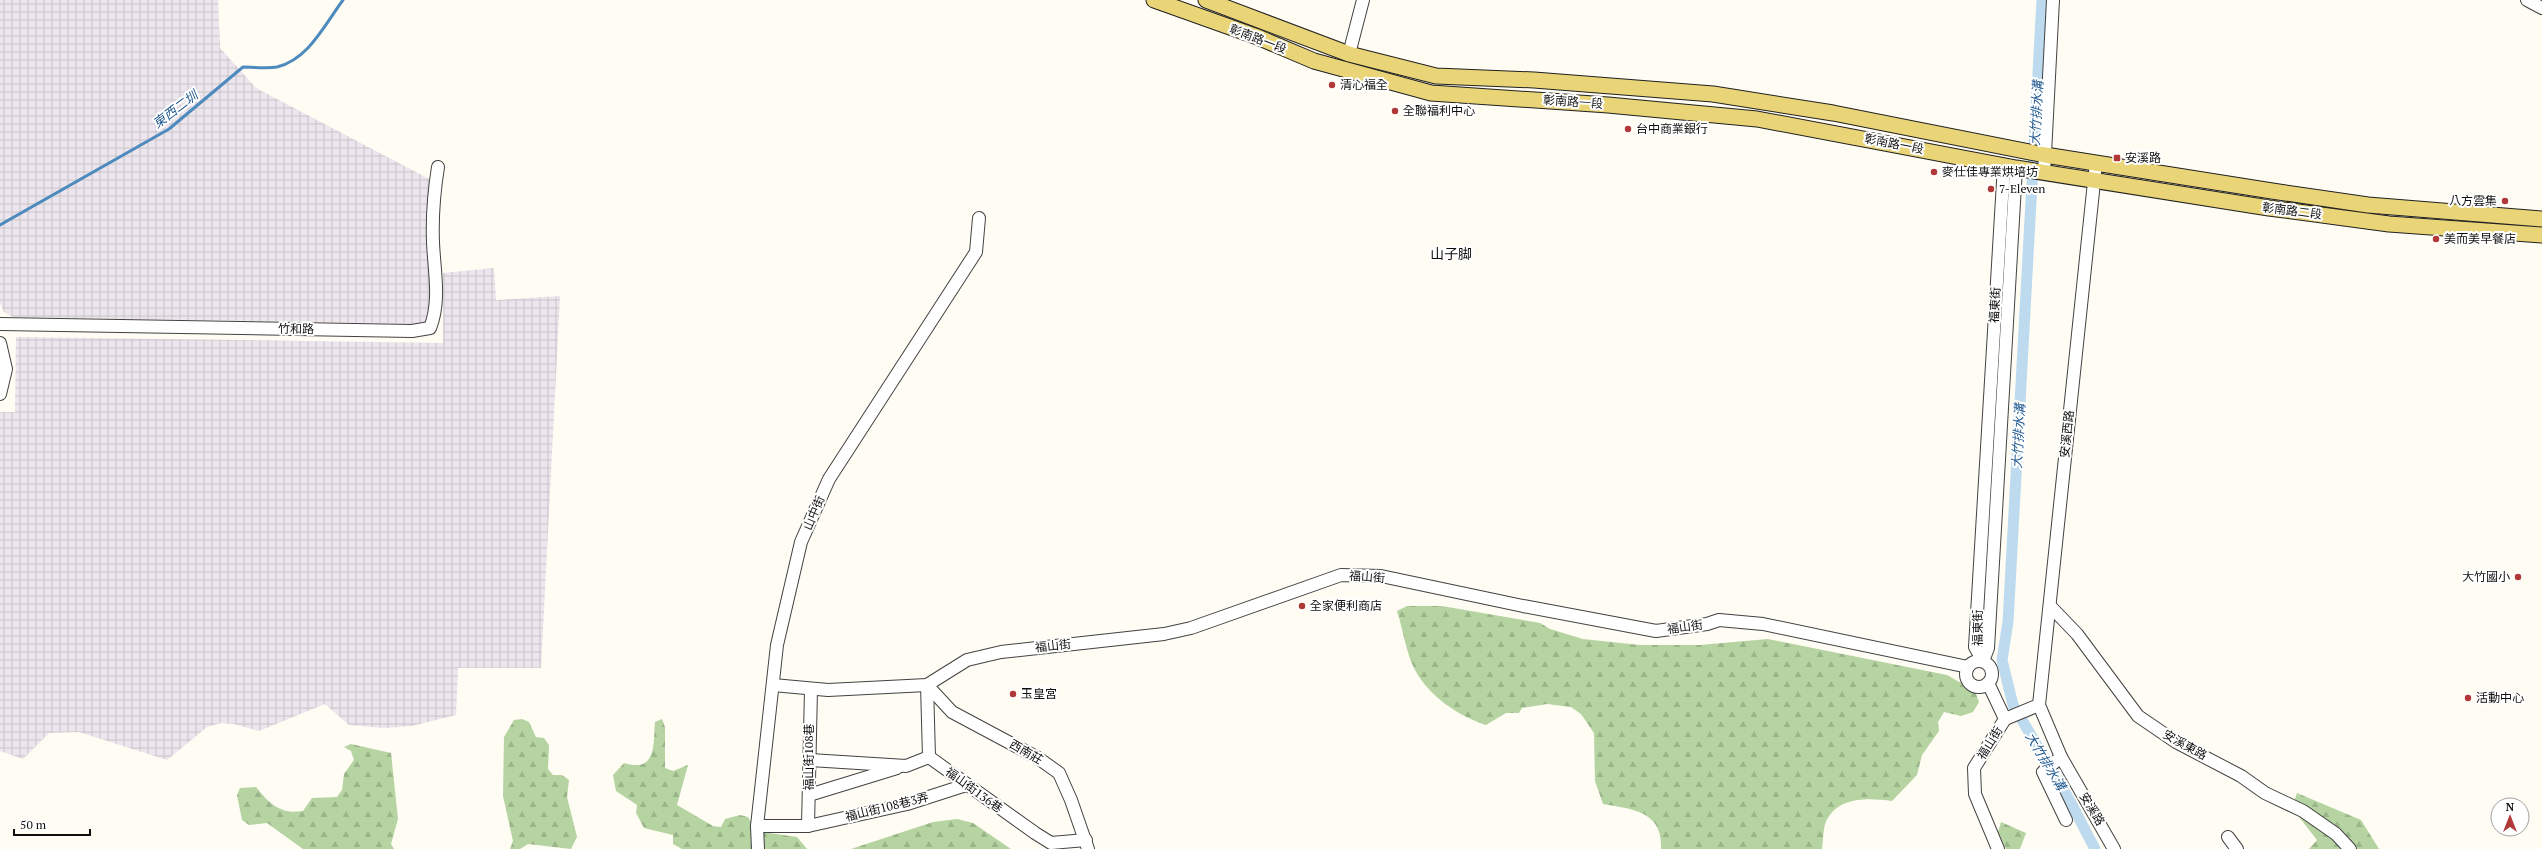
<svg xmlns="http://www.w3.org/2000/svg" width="2542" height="849" font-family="'PT Serif','Noto Sans TC',serif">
  <defs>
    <pattern id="industrial-grid" width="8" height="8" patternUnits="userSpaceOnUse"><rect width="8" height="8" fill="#ece5ed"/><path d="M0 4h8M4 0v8" fill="none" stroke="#c9c3ca"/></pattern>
    <pattern id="forest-firs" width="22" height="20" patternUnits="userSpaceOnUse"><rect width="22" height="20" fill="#b5d4a1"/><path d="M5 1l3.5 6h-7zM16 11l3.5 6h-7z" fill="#9ab589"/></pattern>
  </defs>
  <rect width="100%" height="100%" fill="#fefcf3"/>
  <!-- industrial -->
  <g fill="url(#industrial-grid)">
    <polygon points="0,0 218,0 220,48 256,88 433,181 430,324 13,317 4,312 0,303"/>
    <polygon points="494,268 496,300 560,296 541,668 458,668 456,715 412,726 385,728 349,725 325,704 259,731 234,724 221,723 207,727 167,760 79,732 49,733 23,759 0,751 0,412 15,412 16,337 443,343 443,273"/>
  </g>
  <!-- forest -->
  <g fill="url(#forest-firs)">
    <path d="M 1407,606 L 1442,606 L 1540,623 L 1550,629 L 1583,639 L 1640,645 L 1700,645 L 1768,639 L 1947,675 L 1975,691 L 1979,702 L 1973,712 L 1961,716 L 1944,712 L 1938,722 L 1939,731 L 1922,755 L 1917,775 L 1892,801 C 1868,798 1836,796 1825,824 C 1823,832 1823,841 1822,849 L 1661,849 C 1663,811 1632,809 1603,804 L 1595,781 L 1594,733 L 1581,714 L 1571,707 L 1547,704 L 1522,708 L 1519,713 L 1506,713 L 1486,725 C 1458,716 1429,696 1415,670 C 1406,653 1403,629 1397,611 Z"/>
    <polygon points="522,719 529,722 536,737 544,738 549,745 548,769 553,775 562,775 569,780 567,797 577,837 571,849 528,844 520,849 510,849 513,841 503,796 504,737 514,720"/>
    <path d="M 662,719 L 665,727 L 665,768 L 673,771 L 688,765 L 677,805 L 713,826 L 721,827 L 725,819 L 740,815 L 748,817 L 756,831 L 797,837 L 807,849 L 682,849 L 673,844 L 673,835 L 644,828 L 636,813 L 637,805 L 616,791 L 613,775 L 624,763 C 657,773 653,745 655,722 Z"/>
    <path d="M 351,744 L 391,753 L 398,819 L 391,844 L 394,849 L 303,849 L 267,823 L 249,825 L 242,820 L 237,795 L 240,788 L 256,787 C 269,803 280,815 303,811 L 312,798 L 337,797 L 342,790 L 344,774 L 354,760 L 351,751 L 344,747 Z"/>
    <polygon points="2297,793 2361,820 2379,849 2309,849 2317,840 2292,808"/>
    <polygon points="957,819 973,823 1011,849 851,849 933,822"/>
    <polygon points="2001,822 2026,833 2020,849 2006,849 1998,832"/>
  </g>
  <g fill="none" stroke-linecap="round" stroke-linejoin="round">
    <!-- stream -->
    <path stroke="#4d8abe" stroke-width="3" d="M 0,225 L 169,129 L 243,67 C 254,67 267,69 277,67 C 309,59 325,24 343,0"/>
    <!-- canal -->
    <polyline stroke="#bddaef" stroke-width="11" points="2042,0 2008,622 2002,660 2013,705 2070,801 2095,849"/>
    <defs>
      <g id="minor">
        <polyline points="2527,0 2542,8"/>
        <polyline points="1349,54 1363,0"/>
        <polyline points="2096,163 2039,705 2061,757 2114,849"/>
        <polyline points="2044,173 2053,0"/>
        <path d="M 0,324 L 412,331 L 430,328 C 441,301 434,270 433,242 C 432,217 434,192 438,167"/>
        <polyline points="0,343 6,369 0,394"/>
        <polyline points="2050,606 2077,634 2138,716 2176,742 2241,776 2265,793 2303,811 2336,834 2350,849"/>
        <polyline points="1983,661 1975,647 2004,165"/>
        <polyline points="1983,661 1988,648 2016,168"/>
        <circle cx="1979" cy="674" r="13"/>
        <polyline points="1988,683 2005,719"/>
        <polyline points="773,685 828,690 927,685 967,660 1001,652 1164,634 1191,628 1341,575 1381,576 1523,606 1656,631 1707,624 1719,620 1763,624 1968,667"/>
        <polyline points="927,685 952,712 1038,758 1059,773 1071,800 1088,849"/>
        <polyline points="927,685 929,757"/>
        <polyline points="2005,719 2039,705"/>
        <polyline points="929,757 1035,833 1051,843 1086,840"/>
        <polyline points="2061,757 2043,772 2066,820"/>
        <polyline points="810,760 906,766 929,757"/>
        <polyline points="809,795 897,768"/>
        <polyline points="757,826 808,826 907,804 966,785"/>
        <polyline points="808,826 811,689"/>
        <polyline points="2228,837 2237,849"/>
        <polyline points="758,849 757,826 777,645 801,542 829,479 976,252 979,218"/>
        <polyline points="1998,849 1975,794 1974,768 2005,719"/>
      </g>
      <g id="major">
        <polyline points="1154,0 1255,36 1314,61 1431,93 1608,105 1757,119 2016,168 2269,208 2389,224 2542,235"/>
        <polyline points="1206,0 1349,54 1436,76 1534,80 1713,94 1833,113 2045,155 2272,191 2368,205 2542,219"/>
      </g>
    </defs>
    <!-- minor casing -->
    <use href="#minor" stroke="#424242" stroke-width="14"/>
    <!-- major casing -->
    <use href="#major" stroke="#202020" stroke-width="17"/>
    <!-- minor -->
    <use href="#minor" stroke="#fff" stroke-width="12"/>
    <!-- major -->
    <use href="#major" stroke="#e9d478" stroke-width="15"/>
  </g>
  <!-- markers -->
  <g fill="#b03837" stroke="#fff" stroke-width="1.5">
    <circle cx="1332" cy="85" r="4"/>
    <circle cx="1395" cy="111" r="4"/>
    <circle cx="1628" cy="129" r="4"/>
    <rect x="2113" y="154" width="8" height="8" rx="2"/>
    <circle cx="1934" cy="172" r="4"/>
    <circle cx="1991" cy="189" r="4"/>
    <circle cx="2505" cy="201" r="4"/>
    <circle cx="2436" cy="239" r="4"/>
    <circle cx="2518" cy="577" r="4"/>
    <circle cx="1302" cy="606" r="4"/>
    <circle cx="1013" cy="694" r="4"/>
    <circle cx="2468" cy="698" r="4"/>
  </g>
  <g text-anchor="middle" stroke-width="4" stroke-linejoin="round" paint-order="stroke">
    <!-- street labels -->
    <g font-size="12" fill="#0f0f0f" stroke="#fff">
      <text transform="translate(1258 39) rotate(21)" y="4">彰南路一段</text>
      <text transform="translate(1573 102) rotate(4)" y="4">彰南路一段</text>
      <text transform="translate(1894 144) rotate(11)" y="4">彰南路一段</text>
      <text transform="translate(2292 211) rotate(7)" y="4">彰南路二段</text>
      <text transform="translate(1995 305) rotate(-87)" y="4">福東街</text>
      <text transform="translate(296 329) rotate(1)" y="4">竹和路</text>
      <text transform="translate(2067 434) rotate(-84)" y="4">安溪西路</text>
      <text transform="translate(814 513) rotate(-67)" y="4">山中街</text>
      <text transform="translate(1367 577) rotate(4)" y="4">福山街</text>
      <text transform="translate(1685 627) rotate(-8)" y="4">福山街</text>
      <text transform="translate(1978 628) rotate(-90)" y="4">福東街</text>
      <text transform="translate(1053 646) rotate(-6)" y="4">福山街</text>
      <text transform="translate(1990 743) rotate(-58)" y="4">福山街</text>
      <text transform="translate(2185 745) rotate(29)" y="4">安溪東路</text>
      <text transform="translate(1026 752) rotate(30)" y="4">西南莊</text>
      <text transform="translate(809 757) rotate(-90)" y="4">福山街108巷</text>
      <text transform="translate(974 790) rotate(36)" y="4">福山街136巷</text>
      <text transform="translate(887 807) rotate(-14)" y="4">福山街108巷3弄</text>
      <text transform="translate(2092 809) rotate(59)" y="4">安溪路</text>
    </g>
    <!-- poi labels -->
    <g font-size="12" fill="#0f0f0f" stroke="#fff" text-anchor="start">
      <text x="1340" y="89">清心福全</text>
      <text x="1403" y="115">全聯福利中心</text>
      <text x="1636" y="133">台中商業銀行</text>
      <text x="2125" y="162">安溪路</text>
      <text x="1942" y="176">麥仕佳專業烘培坊</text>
      <text x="1999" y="193">7-Eleven</text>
      <text x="2497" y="205" text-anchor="end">八方雲集</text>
      <text x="2444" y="243">美而美早餐店</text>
      <text x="2510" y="581" text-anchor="end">大竹國小</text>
      <text x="1310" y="610">全家便利商店</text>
      <text x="1021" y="698">玉皇宮</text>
      <text x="2476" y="702">活動中心</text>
    </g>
    <!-- water labels -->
    <g font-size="13" font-style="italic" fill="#265d93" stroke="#fff">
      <text transform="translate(175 109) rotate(-37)" y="5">東西二圳</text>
      <text transform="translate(2036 113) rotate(-87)" y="5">大竹排水溝</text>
      <text transform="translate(2018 436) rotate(-87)" y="5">大竹排水溝</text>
      <text transform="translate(2046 761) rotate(59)" y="5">大竹排水溝</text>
    </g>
    <!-- quarter labels -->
    <g font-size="14" fill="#0f0f0f" stroke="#fff">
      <text x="1451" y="259">山子脚</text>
    </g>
  </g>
  <!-- north arrow -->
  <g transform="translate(2510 817)"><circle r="19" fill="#ffffff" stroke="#9f9f9f"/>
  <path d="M0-3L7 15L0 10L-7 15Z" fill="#b03837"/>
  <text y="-6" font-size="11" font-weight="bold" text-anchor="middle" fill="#0f0f0f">N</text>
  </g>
  <!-- scale -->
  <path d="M14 829v6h76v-6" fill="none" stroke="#0f0f0f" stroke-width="2"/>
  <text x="20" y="829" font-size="12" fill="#0f0f0f" stroke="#ffffff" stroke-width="3" paint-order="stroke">50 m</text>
</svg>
